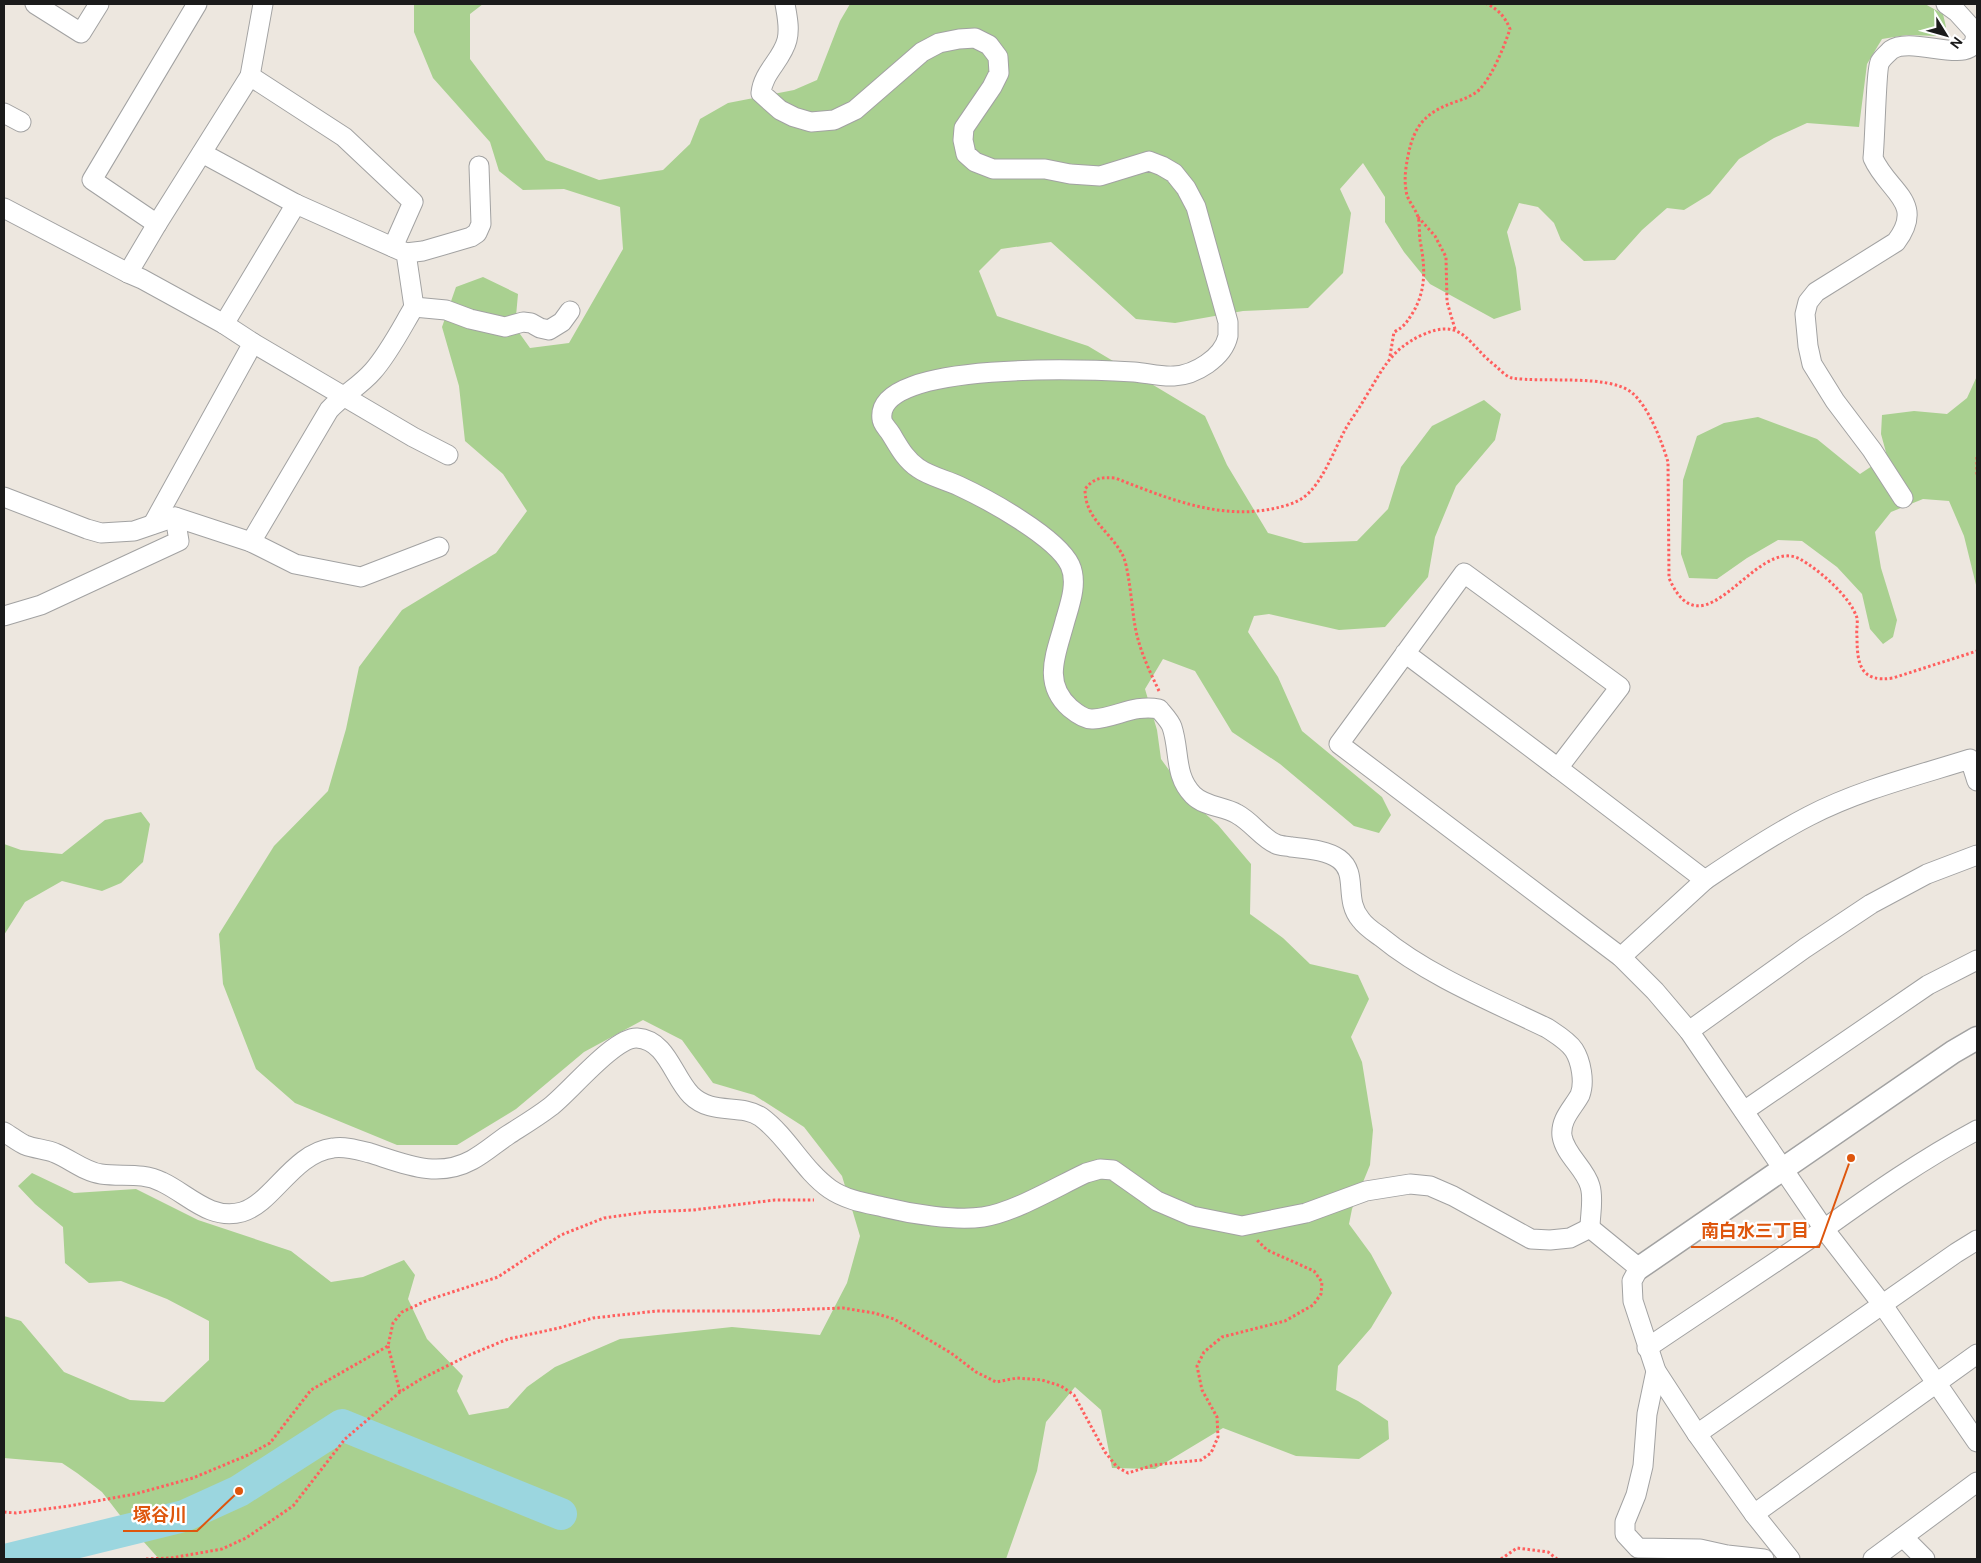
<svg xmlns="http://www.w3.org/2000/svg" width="1981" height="1563" font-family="'DM Sans','Noto Sans JP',sans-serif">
  <rect width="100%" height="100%" fill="#ede7df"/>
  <!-- forest -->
  <g fill="#a9d090">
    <polygon points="414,4 483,4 470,14 470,59 546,160 599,180 663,170 690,144 700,119 728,103 794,90 817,80 840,21 850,4 1925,4 1943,14 1946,27 1938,36 1907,35 1882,39 1867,64 1859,127 1807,123 1774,138 1739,159 1710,194 1684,210 1667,208 1642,230 1615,260 1584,261 1561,240 1554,223 1538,207 1519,203 1507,232 1516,268 1521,310 1494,319 1430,284 1404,252 1385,222 1385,197 1363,163 1340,189 1351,213 1343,273 1308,308 1243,311 1175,323 1136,319 1051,242 1001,249 979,271 997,316 1088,346 1205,416 1227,465 1268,533 1304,543 1357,541 1388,509 1401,467 1432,426 1484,400 1501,414 1495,440 1456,486 1435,537 1428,577 1385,627 1339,630 1269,614 1254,616 1248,632 1278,677 1302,731 1382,797 1391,815 1379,833 1354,826 1280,764 1232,732 1195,671 1163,659 1145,689 1157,730 1161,759 1192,802 1218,825 1251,864 1250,914 1283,938 1310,964 1358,975 1369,999 1351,1037 1362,1062 1373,1130 1370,1165 1352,1209 1349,1224 1371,1254 1392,1293 1371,1328 1338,1366 1336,1390 1358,1401 1388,1421 1389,1439 1359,1459 1296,1456 1223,1428 1155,1469 1112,1468 1101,1410 1075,1387 1046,1422 1037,1471 1006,1559 159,1559 119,1514 102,1492 77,1473 62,1463 4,1458 4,1316 21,1321 64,1372 130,1400 164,1402 209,1360 209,1321 167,1299 121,1281 89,1283 65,1263 63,1227 35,1204 18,1186 32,1173 74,1193 136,1189 198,1220 291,1251 331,1282 363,1277 404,1260 415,1275 408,1299 427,1339 463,1376 457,1391 469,1415 508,1408 527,1387 555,1367 620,1339 732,1327 820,1335 847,1283 860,1236 842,1176 804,1127 754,1095 713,1083 682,1040 643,1020 584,1052 516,1109 457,1145 397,1145 295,1103 256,1069 223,984 219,934 274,846 328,791 346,729 359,667 402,610 496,553 527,511 503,474 465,441 459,386 442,327 456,287 483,277 518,294 515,327 530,348 569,343 623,249 620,207 564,189 523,190 499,171 490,142 433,78 414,32"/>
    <polygon points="1977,376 1977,589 1964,536 1949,501 1923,499 1891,512 1875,532 1881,568 1897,620 1893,637 1883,644 1870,629 1862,594 1837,567 1802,541 1778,540 1747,558 1717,579 1689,578 1681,554 1683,480 1697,436 1724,423 1758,417 1817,439 1860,474 1887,456 1881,434 1882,415 1914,411 1947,414 1967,398"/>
    <polygon points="141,812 150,824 143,862 121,883 102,891 62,881 25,902 4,935 4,844 21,850 62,854 105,820"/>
  </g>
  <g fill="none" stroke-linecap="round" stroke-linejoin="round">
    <!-- river -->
    <polyline stroke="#9bd6df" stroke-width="32" points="9,1559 184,1516 239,1491 342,1425 561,1514"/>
    <defs>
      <g id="minor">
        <polyline points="35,4 81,33 99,4"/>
        <path d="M 785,4 C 787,16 790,28 787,40 C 782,60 763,72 761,93 L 780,110 L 794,117 L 811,122 L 834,120 L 855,110 L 922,52 L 939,43 L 959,39 L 975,38 L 989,45 L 998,57 L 999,73 L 992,87 L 964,128 L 963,140 L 966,154 L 975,162 L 993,169 L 1045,169 L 1070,174 L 1100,176 L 1149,161 L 1162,166 L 1174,173 L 1186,188 L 1196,207 L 1228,322 C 1228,326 1228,332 1228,336 C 1223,358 1195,375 1174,376 C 1161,377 1147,373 1134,372 C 1097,370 874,359 882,419 C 882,424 888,429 891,434 C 899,447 905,459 918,468 C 929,476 946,480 959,486 C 987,499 1057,537 1070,565 C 1078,582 1070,604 1065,621 C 1057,652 1041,682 1070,708 C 1076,713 1085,720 1093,719 C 1116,718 1134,704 1159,709 C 1163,714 1170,721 1172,727 C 1180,751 1174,776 1193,795 C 1205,807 1223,806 1237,814 C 1252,822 1262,838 1276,844 C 1280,846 1287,846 1291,847 C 1307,849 1326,850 1339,859 C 1359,874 1343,899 1361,920 C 1366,927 1374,932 1381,937 C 1427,975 1493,1002 1547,1028 C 1556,1034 1568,1041 1574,1050 C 1581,1061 1585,1082 1580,1095 C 1573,1108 1560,1119 1562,1136 C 1565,1155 1585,1168 1590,1186 C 1594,1199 1590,1215 1590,1228"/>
        <polyline points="1946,4 1957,12 1977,34"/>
        <polyline points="250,76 344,137 413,202 393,247"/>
        <polyline points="4,113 21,122"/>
        <path d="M 202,153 L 296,204 L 406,253 L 414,307 C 402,327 389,353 373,371 C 360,386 343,395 329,410 L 251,542"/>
        <polyline points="4,208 128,273 142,279 224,324 253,343 413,437 448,455"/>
        <polyline points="157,224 92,180 197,4"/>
        <polyline points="406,253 423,251 471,237 477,233 481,224 479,166"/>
        <polyline points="128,273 157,224 250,76 263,4"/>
        <polyline points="414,307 446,310 470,319 505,327 523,322 531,323 540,328 549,330 562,322 570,311"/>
        <polyline points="224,324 296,204"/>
        <polyline points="4,497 87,529 101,533 134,531 175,517 251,542 295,564 361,577 439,547"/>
        <path d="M 1903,498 L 1872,450 L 1835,401 L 1812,364 L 1808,346 L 1805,314 L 1808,302 L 1816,292 L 1896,242 C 1926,202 1888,192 1873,158 C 1875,142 1876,69 1880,62 C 1882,58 1888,53 1891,50 C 1913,34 1980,71 1975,32"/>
        <polyline points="153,524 253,343"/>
        <polyline points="4,616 41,605 179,541 175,517"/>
        <polyline points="1405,653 1558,768 1620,687 1464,573 1339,744 1621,957 1655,991 1689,1031 1824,1229 1882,1304 1977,1442"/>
        <polyline points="1558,768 1705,880 1621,957"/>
        <path d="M 1705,880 C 1739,857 1772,835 1809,816 C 1859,790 1916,776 1970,759 L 1977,781"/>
        <polyline points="1689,1031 1805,948 1871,904 1927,874 1977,855"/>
        <polyline points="1744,1111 1928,985 1977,960"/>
        <path d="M 4,1132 C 11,1136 18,1142 25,1145 C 35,1149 46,1149 55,1153 C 70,1159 85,1172 101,1174 C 122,1177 142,1172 162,1182 C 188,1194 210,1221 242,1212 C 273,1203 293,1153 333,1148 C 345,1146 358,1150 370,1153 C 405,1164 437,1179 472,1160 C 485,1153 496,1143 508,1135 C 522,1126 537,1117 550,1107 C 569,1093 614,1037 637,1038 C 667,1040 673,1077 691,1095 C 712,1116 740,1103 761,1117 C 788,1137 803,1170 830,1189 C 846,1200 865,1203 883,1207 C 911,1214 955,1221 983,1217 C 1015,1212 1056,1187 1086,1173 L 1100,1169 L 1113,1170 L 1157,1201 L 1192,1216 L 1242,1226 L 1306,1213 L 1366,1191 L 1410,1184 L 1430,1186 L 1453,1196 L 1531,1239 L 1550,1240 L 1570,1238 L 1590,1228 L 1639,1268 L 1632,1281 L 1633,1301 L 1656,1371 L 1697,1434 L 1754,1514 L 1790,1559"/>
        <path d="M 1647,1348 C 1706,1308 1766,1269 1824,1229 C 1874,1193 1923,1159 1977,1130"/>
        <polyline points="1656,1371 1647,1414 1643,1466 1636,1495 1625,1522 1625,1534 1638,1548 1700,1549 1727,1555 1764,1559"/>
        <polyline points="1697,1434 1956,1253 1977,1240"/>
        <polyline points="1754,1514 1977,1354"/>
        <polyline points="1903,1537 1925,1559"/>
        <polyline points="1873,1559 1977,1482"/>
      </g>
      <polyline id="tertiary" points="1639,1268 1953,1052 1977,1038"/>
    </defs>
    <!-- minor casing -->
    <use href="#minor" stroke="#a2a2a2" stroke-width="21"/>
    <!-- tertiary casing -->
    <use href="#tertiary" stroke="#a2a2a2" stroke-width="25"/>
    <!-- path -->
    <g stroke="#ff5f5e" stroke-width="3" stroke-dasharray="2.5 2.5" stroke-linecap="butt">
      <polyline points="1418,217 1435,236 1446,257 1447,302 1455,329"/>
      <path d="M 1390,356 L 1394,332 C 1404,327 1407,322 1412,314 C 1427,290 1425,266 1420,240 C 1419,233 1420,224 1418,217 C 1415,207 1407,201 1406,190 C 1404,178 1406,166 1408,156 C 1414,125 1426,112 1455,102 C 1464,99 1472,96 1479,90 C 1492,77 1504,47 1510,29 C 1505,17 1499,10 1487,4"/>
      <polyline points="1977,457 1977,475"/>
      <path d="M 1159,691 C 1149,670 1139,649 1135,626 C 1132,610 1129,565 1122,554 C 1109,530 1085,519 1085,489 C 1094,478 1101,477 1115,478 C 1167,498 1220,521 1276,508 C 1285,506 1296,503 1304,497 C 1322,484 1334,450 1345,430 C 1351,419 1359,409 1365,398 C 1383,369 1390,350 1422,335 C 1464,316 1468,346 1497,367 C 1501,371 1507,377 1512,378 C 1543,383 1607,374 1631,392 C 1648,405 1662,442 1668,462 L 1669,578 C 1704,659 1755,535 1800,559 C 1819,570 1850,596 1857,618 C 1858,624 1856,631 1857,637 C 1857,665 1861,683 1893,678 L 1977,651"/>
      <polyline points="388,1346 400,1392"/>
      <polyline points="4,1512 16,1513 69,1506 135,1494 193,1478 248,1455 270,1443 311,1390 388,1346 393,1323 402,1312 428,1300 498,1277 561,1235 604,1218 647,1212 693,1210 775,1200 814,1200"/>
      <polyline points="146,1559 171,1558 222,1549 246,1538 293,1506 345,1439 400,1392 421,1379 467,1356 508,1339 559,1328 593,1318 657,1311 760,1311 843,1308 874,1313 894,1319 951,1353 976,1372 996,1382 1017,1378 1042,1380 1061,1386 1074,1395 1105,1452 1117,1467 1128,1473 1154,1465 1201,1460 1211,1453 1218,1437 1217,1417 1202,1390 1197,1366 1204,1352 1222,1337 1285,1321 1313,1305 1321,1294 1322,1282 1314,1271 1267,1250 1257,1240"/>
      <polyline points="1501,1559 1517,1548 1548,1552 1557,1559"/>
    </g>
    <!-- minor -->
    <use href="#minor" stroke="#fff" stroke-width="19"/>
    <!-- tertiary -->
    <use href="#tertiary" stroke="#fff" stroke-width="22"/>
  </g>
  <!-- callouts -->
  <path fill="none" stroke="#de560d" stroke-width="2" d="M1851 1158L1819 1247H1691M239 1491L197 1531H123"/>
  <g fill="#de560d" stroke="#fff" stroke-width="2">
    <circle cx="1851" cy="1158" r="5"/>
    <circle cx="239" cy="1491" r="5"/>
  </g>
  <g font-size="18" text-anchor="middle" font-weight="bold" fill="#de560d" stroke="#fff" stroke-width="4.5" stroke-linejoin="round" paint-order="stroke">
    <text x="1755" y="1237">南白水三丁目</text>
    <text x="160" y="1521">塚谷川</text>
  </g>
  <!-- border -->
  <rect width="1981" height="1563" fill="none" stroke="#1b1b1b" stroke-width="10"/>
  <!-- north arrow -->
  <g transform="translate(1946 35) rotate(127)" stroke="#ffffff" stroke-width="4" paint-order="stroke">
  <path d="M0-4L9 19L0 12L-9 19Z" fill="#1b1b1b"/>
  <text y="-8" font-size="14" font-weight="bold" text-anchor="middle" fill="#1b1b1b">N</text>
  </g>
</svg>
